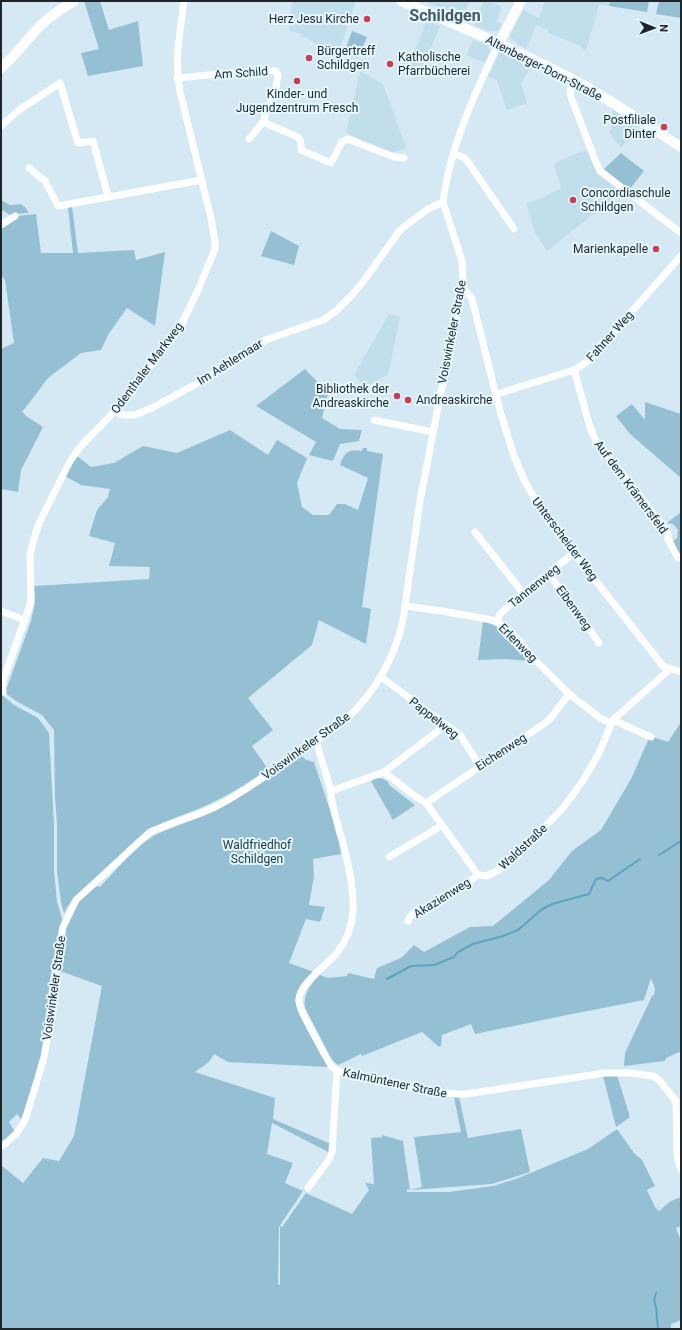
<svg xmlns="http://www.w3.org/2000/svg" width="682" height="1330" font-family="Roboto,sans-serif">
  <rect width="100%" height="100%" fill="#d4e9f3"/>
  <!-- built -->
  <g fill="#c0deeb">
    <polygon points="292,1 356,1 337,57 301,35 301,34 289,30"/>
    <polygon points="424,1 470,1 463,17"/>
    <polygon points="484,1 488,1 501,6 500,8 502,9 496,21 502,24 499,30 491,32 474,25"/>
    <polygon points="545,1 610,1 609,6 599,5 586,50 581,48 581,46 548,33 548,30 536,25 526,49 517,44 510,36 523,10 539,18"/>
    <polygon points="427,21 440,26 417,79 408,66"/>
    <polygon points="473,40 488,46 490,51 485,63 466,55"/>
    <polygon points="500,51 531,66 521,85 527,103 507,110 497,80 488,77"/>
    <polygon points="360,71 383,84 406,148 394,152 389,152 346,133"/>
    <polygon points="613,110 637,127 621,148 610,133"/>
    <polygon points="583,151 591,152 597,174 622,191 547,251 535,233 526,203 545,197 561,188 554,163"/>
    <polygon points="389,314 400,317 388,375 365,386 354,375"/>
  </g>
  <!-- green -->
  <g fill="#95c0d3">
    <polygon points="84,1 100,1 109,30 138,21 143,66 88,76 81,53 99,49"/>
    <polygon points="610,1 649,1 647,12 609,6"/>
    <polygon points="659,1 681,1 681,18 656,14"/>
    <polygon points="352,31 367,37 358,58 344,53"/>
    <polygon points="621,153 644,171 629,190 604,169"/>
    <polygon points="1,200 10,205 21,204 27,209 28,213 14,214 11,216 1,209"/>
    <polygon points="72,206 78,253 134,250 136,260 165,252 155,326 127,308 108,335 101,350 81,353 48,378 23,411 21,410 26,416 43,427 21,470 18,492 1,489 1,349 14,343 5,280 1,275 1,228 18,216 36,214 41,253 73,253 68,207"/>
    <polygon points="271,231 299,246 294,265 261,256"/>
    <polygon points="305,369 328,393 322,418 340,429 362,430 359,441 340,444 333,461 309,455 316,442 256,406"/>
    <polygon points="645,402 681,414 681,478 630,434 616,416 632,404 645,420"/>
    <path d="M 230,430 L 268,455 L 277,440 L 307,458 L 297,483 L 302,507 L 313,515 L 329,515 L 337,504 L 345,504 L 358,510 L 368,478 L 340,465 C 344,453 348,449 361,451 L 363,448 L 367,448 L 367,451 L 383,454 L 362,607 L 371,609 L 366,644 L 319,620 L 312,645 L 248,698 L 273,730 L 252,746 L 268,769 C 248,783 227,796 205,806 C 187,814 168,819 151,829 C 131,840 119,859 102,875 C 87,890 75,892 64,913 L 61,902 L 57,871 L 57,824 L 55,797 L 54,730 L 42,715 L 16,701 L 5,693 L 31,621 L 35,603 L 34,586 L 149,579 L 150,567 L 109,566 L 115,543 L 89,536 L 97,510 L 108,497 L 110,489 L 81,485 L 65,476 L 77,456 L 91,467 L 114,463 L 143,446 L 177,453 Z"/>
    <polygon points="681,512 681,554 678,555 672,542 677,538 678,530 673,524 667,523"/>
    <path d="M 483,621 C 505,628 517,644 531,661 L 506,659 L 478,660 Z"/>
    <polygon points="1,694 14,705 38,718 49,733 54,825 54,871 57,902 63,922 43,1059 27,1107 21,1119 17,1114 9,1122 15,1132 1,1146"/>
    <path d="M 681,722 L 681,1054 L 679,1052 L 666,1058 L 665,1061 L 624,1066 L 625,1053 L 652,996 L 654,995 L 655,989 L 651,978 L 644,1000 L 562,1016 L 475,1034 L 471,1024 L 442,1035 L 441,1046 L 439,1047 L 422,1032 L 362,1056 L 361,1054 L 338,1065 L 332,1060 L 305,1008 C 303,994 310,985 320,975 L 328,978 L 347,976 L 348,973 L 374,979 L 377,968 L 401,958 L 414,945 L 424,952 L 470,927 L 493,926 L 549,880 L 572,851 L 601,830 L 631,779 L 650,736 L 668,742 Z"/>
    <path d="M 301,755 L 306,760 L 314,762 L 338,834 L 341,854 L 313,859 L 314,876 L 309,905 L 325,907 L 320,922 L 306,919 L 289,963 L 314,972 C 305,981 297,986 296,999 L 328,1067 L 228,1062 L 214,1054 L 209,1062 L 195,1072 L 275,1098 L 273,1119 L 331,1144 L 330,1153 L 272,1123 L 267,1154 L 293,1163 L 285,1183 L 303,1191 L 279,1227 L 278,1284 L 280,1285 L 280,1226 L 282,1227 L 306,1193 L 352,1214 L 369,1190 L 365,1183 L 374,1184 L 371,1138 L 382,1137 L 382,1135 L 403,1141 L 410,1190 L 422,1187 L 414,1137 L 461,1132 L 454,1097 L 459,1097 L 468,1138 L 521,1129 L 530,1172 L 492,1184 L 410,1190 L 407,1189 L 407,1192 L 449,1192 L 493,1186 L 516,1179 L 588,1149 L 617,1129 L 634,1153 L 642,1160 L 655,1186 L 647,1190 L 656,1209 L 661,1206 L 657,1209 L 659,1211 L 671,1201 L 681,1197 L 681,1226 L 676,1228 L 681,1241 L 681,1320 L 671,1324 L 671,1329 L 1,1329 L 1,1165 L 23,1183 L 43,1158 L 59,1161 L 74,1136 L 102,986 L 57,970 C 62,944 63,913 84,895 C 88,892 93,889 97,886 L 100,887 L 137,847 L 155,835 L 183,823 L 241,795 Z"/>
    <polygon points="378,778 383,779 388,782 389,785 415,805 393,820 371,781"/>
    <polygon points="617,1075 630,1117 616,1127 603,1076"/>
  </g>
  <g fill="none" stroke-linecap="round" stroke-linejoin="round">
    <!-- stream -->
    <g stroke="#5ba4c1" stroke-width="2">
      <polyline points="659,855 681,841"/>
      <polyline points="387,979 411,966 434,965 454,957 458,952 473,944 503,936 518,930 541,910 552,904 589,894 596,879 602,878 608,881 640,859"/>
      <polyline points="656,1293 654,1300 656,1307 658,1329"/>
    </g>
    <!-- minor -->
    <g stroke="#fff" stroke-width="7">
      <polyline points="177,78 264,70 275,71 278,74 276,88 263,122 249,139"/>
      <polyline points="574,81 570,89 571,97 595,160 600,171 681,233"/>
      <polyline points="263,122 298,137 301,142 301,150 331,163 342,142 348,139 394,157 404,158"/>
      <polyline points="1,126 19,110 60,83 78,143 93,141 108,196"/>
      <polyline points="454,154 463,157 468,162 514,229"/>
      <polyline points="29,168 45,181 58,206 202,180"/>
      <polyline points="1,225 15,216"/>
      <polyline points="463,287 472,299 500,411 514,456 526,484 547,519 663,666 681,672"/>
      <polyline points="574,370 590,427 596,441 637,492 668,533 668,539 678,558"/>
      <polyline points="497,394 574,370 587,362 681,256"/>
      <polyline points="115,411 120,414 124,415 135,415 152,408 198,383 256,345 268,339 323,320 336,311 352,295 363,282 400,230 428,209 443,202"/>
      <polyline points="374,420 433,432"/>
      <polyline points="475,532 523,593"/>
      <polyline points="549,574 599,643"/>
      <polyline points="405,606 442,611 497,621 515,636 536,661 569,694 600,718 611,723"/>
      <polyline points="1,611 25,620"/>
      <polyline points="497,621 500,614 523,593 574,553"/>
      <polyline points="381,677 460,735 480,766"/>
      <path d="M 3,692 L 2,683 L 29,608 L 31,598 L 30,554 L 35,535 L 40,521 L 70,461 L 81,446 L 115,411 L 180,328 L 198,290 L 215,249 L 215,242 L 211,218 L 180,92 C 174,60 180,33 184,1"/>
      <polyline points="613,720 651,737"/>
      <path d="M 316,741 L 331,791 C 331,805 336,817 339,830 C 346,853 354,887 353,911 C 352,926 346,941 337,953 C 327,965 297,985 299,1002 C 301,1013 308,1023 313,1033 C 319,1044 325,1056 332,1067 C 343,1078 448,1096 466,1094 L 605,1073 L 630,1073 L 653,1076 L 659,1080 L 676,1101 L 677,1158 L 681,1170"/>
      <polyline points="384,772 446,725"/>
      <polyline points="331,791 384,772 415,796 426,803 478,875 487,876 499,870 517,855 563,808 582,782 599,753 613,720 670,669"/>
      <polyline points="426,803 542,725 549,720 569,694"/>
      <polyline points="389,857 441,826"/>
      <polyline points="408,921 412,914 461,888 478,875"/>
      <path d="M 1,1146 L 6,1143 L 17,1133 L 25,1120 L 37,1081 L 44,1057 L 48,1033 L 53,984 L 63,927 L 76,900 L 150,832 C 171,823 194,817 215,807 C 240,795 262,778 284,763 C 305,748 327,735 346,719 C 375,693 395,657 403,620 L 420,501 L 439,402 L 463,287 L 462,261 L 443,202 C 450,147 475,92 499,43"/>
      <polyline points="308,1188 330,1158 332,1152 337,1071"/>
    </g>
    <!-- secondary -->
    <g stroke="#fff" stroke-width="10">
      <path d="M 401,1 C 462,27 524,53 583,85 C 617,104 648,126 681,147"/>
      <polyline points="499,43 521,1"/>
      <path d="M 1,68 C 16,55 27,39 41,25 C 51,15 63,8 74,1"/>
    </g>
  </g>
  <!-- markers -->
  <g fill="#cc3c52" stroke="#e4f6fe" stroke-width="1.5">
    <circle cx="367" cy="19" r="4"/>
    <circle cx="309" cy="58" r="4"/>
    <circle cx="390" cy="64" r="4"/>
    <circle cx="297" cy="81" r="4"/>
    <circle cx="664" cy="127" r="4"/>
    <circle cx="573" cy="200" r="4"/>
    <circle cx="656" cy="249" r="4"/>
    <circle cx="397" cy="396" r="4"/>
    <circle cx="408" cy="400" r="4"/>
  </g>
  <g text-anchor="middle" stroke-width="4" stroke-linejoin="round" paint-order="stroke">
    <!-- poi labels -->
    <g font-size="12" fill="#1e262a" stroke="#e4f6fe" text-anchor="end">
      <text x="359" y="23">Herz Jesu Kirche</text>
      <text x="317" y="55" text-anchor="start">Bürgertreff<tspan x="317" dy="14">Schildgen</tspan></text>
      <text x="398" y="61" text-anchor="start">Katholische<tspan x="398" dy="14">Pfarrbücherei</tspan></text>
      <text x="297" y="98" text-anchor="middle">Kinder- und<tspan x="297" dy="14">Jugendzentrum Fresch</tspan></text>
      <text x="656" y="124">Postfiliale<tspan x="656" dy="14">Dinter</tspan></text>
      <text x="581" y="197" text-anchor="start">Concordiaschule<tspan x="581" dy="14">Schildgen</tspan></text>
      <text x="648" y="253">Marienkapelle</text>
      <text x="389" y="393">Bibliothek der<tspan x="389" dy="14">Andreaskirche</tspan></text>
      <text x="416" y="404" text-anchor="start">Andreaskirche</text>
    </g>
    <!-- street labels -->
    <g font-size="12" fill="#1e262a" stroke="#e4f6fe">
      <text transform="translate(544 68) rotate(27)" y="4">Altenberger-Dom-Straße</text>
      <text transform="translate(241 73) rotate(-4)" y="4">Am Schild</text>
      <text transform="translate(452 332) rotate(-79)" y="4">Voiswinkeler Straße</text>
      <text transform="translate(610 336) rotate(-48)" y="4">Fahner Weg</text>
      <text transform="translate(230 362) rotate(-32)" y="4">Im Aehlemaar</text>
      <text transform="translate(147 368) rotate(-53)" y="4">Odenthaler Markweg</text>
      <text transform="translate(631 487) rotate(53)" y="4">Auf dem Krämersfeld</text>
      <text transform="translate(565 539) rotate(53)" y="4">Unterscheider Weg</text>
      <text transform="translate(534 586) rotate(-39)" y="4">Tannenweg</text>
      <text transform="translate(574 608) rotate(54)" y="4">Eibenweg</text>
      <text transform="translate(518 643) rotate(45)" y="4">Erlenweg</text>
      <text transform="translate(434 718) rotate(38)" y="4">Pappelweg</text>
      <text transform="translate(306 746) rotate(-36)" y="4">Voiswinkeler Straße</text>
      <text transform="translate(501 752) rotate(-33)" y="4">Eichenweg</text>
      <text transform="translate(523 847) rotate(-43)" y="4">Waldstraße</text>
      <text transform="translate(442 898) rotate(-32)" y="4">Akazienweg</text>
      <text transform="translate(54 988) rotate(-82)" y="4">Voiswinkeler Straße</text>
      <text transform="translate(395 1083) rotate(12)" y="4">Kalmüntener Straße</text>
    </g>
    <!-- park labels -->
    <g font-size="12" fill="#163845" stroke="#e4f6fe">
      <text x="257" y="849">Waldfriedhof<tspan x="257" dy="14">Schildgen</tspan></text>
    </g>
    <!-- district labels -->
    <g font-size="16" font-weight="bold" fill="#475a62" stroke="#e4f6fe">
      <text x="445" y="21">Schildgen</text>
    </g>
  </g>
  <!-- border -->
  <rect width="682" height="1330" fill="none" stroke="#1e262a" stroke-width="4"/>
  <!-- north arrow -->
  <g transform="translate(654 28) rotate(91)" stroke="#e4f6fe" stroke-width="3" paint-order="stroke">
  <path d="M0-3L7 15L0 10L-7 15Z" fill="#1e262a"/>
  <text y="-6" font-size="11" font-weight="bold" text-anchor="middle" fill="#1e262a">N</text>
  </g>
</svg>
